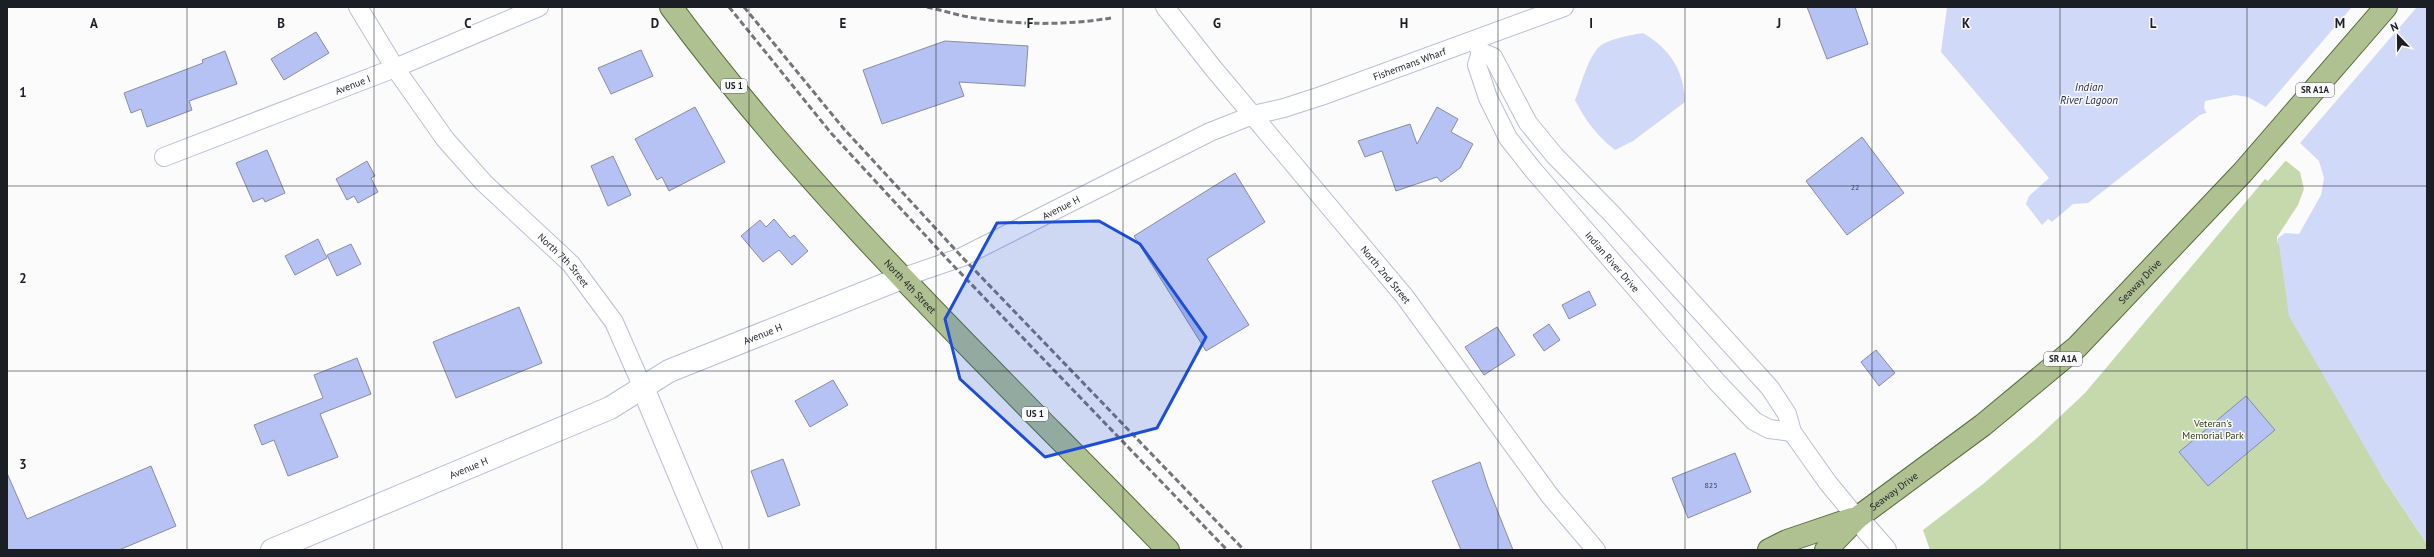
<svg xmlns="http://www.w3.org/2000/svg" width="2434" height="557" font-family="'PT Sans',sans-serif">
  <rect width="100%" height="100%" fill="#fbfbfb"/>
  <!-- green -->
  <polygon fill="#c6d9ad" points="2287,159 2302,171 2381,475 2427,544 2427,550 1930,550 1923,530 1983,484 2037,438 2085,393 2265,179 2268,181"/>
  <!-- water -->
  <g fill="#d0d9f7">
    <polygon points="1947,7 2427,7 2427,544 2381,475 2289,316 2278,238 2300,206 2306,189 2302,171 2222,108 2200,115 2088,203 2073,204 2052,222 2048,219 2042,225 2026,204 2029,196 2049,178 1941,52"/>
    <path d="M 1643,33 C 1670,49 1684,70 1685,102 L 1633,141 L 1615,150 C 1597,136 1585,120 1575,100 C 1582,83 1586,63 1597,49 C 1605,39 1632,35 1643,33 Z"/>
  </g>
  <!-- pier -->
  <polygon fill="#fbfbfb" points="2352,7 2417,7 2300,143 2319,161 2324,178 2321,195 2299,234 2285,233 2278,238 2277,245 2277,237 2298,205 2304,189 2300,172 2222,110 2208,115 2204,108 2205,101 2235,95 2248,97 2266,107"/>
  <!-- building -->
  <g fill="#b5c2f3" stroke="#888da2">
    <polygon points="1807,7 1855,7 1868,44 1827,59"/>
    <polygon points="316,32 329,53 284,80 271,59"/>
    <polygon points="945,41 1028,46 1025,86 959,82 964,96 882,124 863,70"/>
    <polygon points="641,50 653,76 611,94 598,68"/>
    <polygon points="225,51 237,84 189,101 192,110 147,127 141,109 131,113 124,93 203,63 202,60"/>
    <polygon points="695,107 725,162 669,191 662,177 657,180 635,139"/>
    <polygon points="1437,107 1458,119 1451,132 1473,144 1460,168 1441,182 1437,177 1396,191 1382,151 1365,157 1358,141 1410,124 1417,144"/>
    <polygon points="1862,137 1904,193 1847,235 1806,181"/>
    <polygon points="267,150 285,193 265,202 263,198 253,202 236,163"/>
    <polygon points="613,156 631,195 608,206 591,166"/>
    <polygon points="367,161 375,176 371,178 378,192 358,203 354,196 347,200 336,179"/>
    <polygon points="1235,173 1265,222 1207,259 1249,325 1206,351 1134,236"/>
    <polygon points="774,219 790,238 794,235 808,251 792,265 779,250 763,262 741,236 760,220 766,227"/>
    <polygon points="318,239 327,258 295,275 285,256"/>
    <polygon points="351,244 361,264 337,276 327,255"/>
    <polygon points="1589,291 1596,305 1569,319 1562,305"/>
    <polygon points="519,307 542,363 456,398 433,342"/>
    <polygon points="1549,324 1560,340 1544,351 1533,335"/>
    <polygon points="1497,327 1515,355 1484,375 1465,347"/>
    <polygon points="1876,350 1895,373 1879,386 1861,362"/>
    <polygon points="357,358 371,394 320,414 338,457 288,476 274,440 262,445 254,425 323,398 314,375"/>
    <polygon points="833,380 848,405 810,427 795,401"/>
    <polygon points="2246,396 2275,430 2208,486 2179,452"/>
    <polygon points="1735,453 1751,492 1688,518 1672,478"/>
    <polygon points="783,459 800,505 768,517 751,471"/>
    <polygon points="1480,462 1488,487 1513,550 1461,550 1432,481"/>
    <polygon points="151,466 176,526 119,550 7,550 7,473 27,519"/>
  </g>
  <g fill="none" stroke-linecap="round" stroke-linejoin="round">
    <defs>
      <g id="minor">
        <path id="s1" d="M 358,7 L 395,68 L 445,139 L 484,183 L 571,264 L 614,322 L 643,388"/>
        <path id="s2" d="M 1165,7 L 1213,68 L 1405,297 L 1550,496 L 1596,550"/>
        <polyline points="1475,41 1481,52 1493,57 1528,123 1555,156 1612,214 1770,388 1787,414 1792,432 1828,483 1857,518"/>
        <path id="s3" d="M 1481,52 L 1477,65 L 1488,98 L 1508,138 L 1534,171 L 1717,382 L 1754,421 L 1769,429 L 1792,432"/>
        <path id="s4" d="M 164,157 L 395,68 L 539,7"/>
        <path id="s5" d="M 904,277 L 962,257 L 1210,132 L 1253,115 L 1284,108 L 1321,96 L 1564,7"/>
      </g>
      <g id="tertiary">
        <polyline points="643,388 711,550"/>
        <polyline points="1857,518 1885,550"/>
        <path id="s6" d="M 272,550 L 610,408 L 669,371 L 904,277"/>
      </g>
      <g id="primary">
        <path id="s7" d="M 671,7 C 817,204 998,374 1168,550"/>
        <polyline points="1769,550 1787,541 1852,519"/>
        <path id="s8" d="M 1826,550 L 1857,518 L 1983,425 L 2077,347 L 2243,172 L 2386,7"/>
      </g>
    </defs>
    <!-- minor casing -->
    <use href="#minor" stroke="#b9bfd5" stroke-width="20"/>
    <!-- tertiary casing -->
    <use href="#tertiary" stroke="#b9bfd5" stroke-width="24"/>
    <!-- primary casing -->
    <use href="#primary" stroke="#586d3c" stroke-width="24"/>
    <!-- minor -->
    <use href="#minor" stroke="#fff" stroke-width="18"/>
    <!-- tertiary -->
    <use href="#tertiary" stroke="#fff" stroke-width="22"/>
    <!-- primary -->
    <use href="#primary" stroke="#afc191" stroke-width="22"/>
    <!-- rail -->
    <g stroke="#75767b" stroke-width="3" stroke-dasharray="6 3" stroke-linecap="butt">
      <polyline points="729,7 831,133 949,261 1227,550"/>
      <polyline points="744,7 844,129 962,257 1244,550"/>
      <path d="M 927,7 C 945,11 963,17 982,19 C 1023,25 1069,25 1111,18"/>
    </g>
  </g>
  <!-- marked area -->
  <path fill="#1d4ed8" fill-opacity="0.2" stroke="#1d4ed8" stroke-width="3" stroke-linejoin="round" d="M 1099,221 L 1140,244 L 1206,337 L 1157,428 L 1045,457 L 960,379 L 945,319 L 997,223 Z"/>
  <!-- grid -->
  <path fill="none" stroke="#1c1e26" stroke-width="1" stroke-opacity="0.55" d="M 187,7 L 187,550M 374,7 L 374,550M 562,7 L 562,550M 749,7 L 749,550M 936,7 L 936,550M 1123,7 L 1123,550M 1311,7 L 1311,550M 1498,7 L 1498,550M 1685,7 L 1685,550M 1872,7 L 1872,550M 2060,7 L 2060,550M 2247,7 L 2247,550M 7,186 L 2427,186M 7,371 L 2427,371"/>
  <g text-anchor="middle" stroke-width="3" stroke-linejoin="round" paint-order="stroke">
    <!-- number labels -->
    <g font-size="8" fill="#424759">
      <text x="1855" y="190">22</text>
      <text x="1711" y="488">825</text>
    </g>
    <!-- shield labels -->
    <g fill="#fbfbfb" stroke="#5f6066" stroke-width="1">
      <rect x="721" y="79" width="26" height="14" rx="3"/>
      <rect x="2296" y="83" width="38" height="14" rx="3"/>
      <rect x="2044" y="352" width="38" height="14" rx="3"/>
      <rect x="1022" y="407" width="26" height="14" rx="3"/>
    </g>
    <g font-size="9" font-weight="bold" fill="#1c1e26">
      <text x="734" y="89">US 1</text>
      <text x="2315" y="93">SR A1A</text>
      <text x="2063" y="362">SR A1A</text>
      <text x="1035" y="417">US 1</text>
    </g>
    <!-- street labels -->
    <g font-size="10" fill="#1c1e26" stroke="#fbfbfb">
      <text dy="4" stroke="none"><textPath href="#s5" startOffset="550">Fishermans Wharf</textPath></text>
      <text dy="4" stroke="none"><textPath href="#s4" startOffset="202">Avenue I</textPath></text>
      <text dy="4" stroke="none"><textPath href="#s5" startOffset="172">Avenue H</textPath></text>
      <text dy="4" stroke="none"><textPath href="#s1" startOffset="328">North 7th Street</textPath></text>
      <text dy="4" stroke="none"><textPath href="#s3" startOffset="255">Indian River Drive</textPath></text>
      <text dy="4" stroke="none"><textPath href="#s2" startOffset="347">North 2nd Street</textPath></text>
      <text dy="4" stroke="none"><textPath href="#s8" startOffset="414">Seaway Drive</textPath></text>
      <text dy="4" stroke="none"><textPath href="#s7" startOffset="368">North 4th Street</textPath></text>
      <text dy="4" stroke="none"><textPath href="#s6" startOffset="537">Avenue H</textPath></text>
      <text dy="4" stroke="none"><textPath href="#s6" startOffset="213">Avenue H</textPath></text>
      <text dy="4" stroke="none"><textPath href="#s8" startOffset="90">Seaway Drive</textPath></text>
    </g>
    <!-- park labels -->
    <g font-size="10" fill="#2b3d05" stroke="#fbfbfb">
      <text x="2213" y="427">Veteran's<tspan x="2213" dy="12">Memorial Park</tspan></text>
    </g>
    <!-- water labels -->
    <g font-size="11" font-style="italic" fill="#202760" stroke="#fbfbfb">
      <text x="2089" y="91">Indian<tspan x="2089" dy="13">River Lagoon</tspan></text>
    </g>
  </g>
  <g font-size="13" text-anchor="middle" font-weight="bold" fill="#1c1e26" stroke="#fbfbfb" stroke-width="3" stroke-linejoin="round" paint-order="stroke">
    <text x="94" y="28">A</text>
    <text x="281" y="28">B</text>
    <text x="468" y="28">C</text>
    <text x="655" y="28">D</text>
    <text x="843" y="28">E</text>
    <text x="1030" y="28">F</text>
    <text x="1217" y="28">G</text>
    <text x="1404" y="28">H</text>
    <text x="1591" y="28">I</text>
    <text x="1779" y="28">J</text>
    <text x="1966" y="28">K</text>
    <text x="2153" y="28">L</text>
    <text x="2340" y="28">M</text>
    <text x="23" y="97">1</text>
    <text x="23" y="283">2</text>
    <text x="23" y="469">3</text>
  </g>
  <!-- border -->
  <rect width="2434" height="557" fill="none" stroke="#1c1e26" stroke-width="16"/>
  <!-- north arrow -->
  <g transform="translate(2398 36) rotate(338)" stroke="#fbfbfb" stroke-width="3" paint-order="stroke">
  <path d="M0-3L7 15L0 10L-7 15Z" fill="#1c1e26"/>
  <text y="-6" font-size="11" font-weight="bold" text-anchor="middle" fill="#1c1e26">N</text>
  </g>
</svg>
